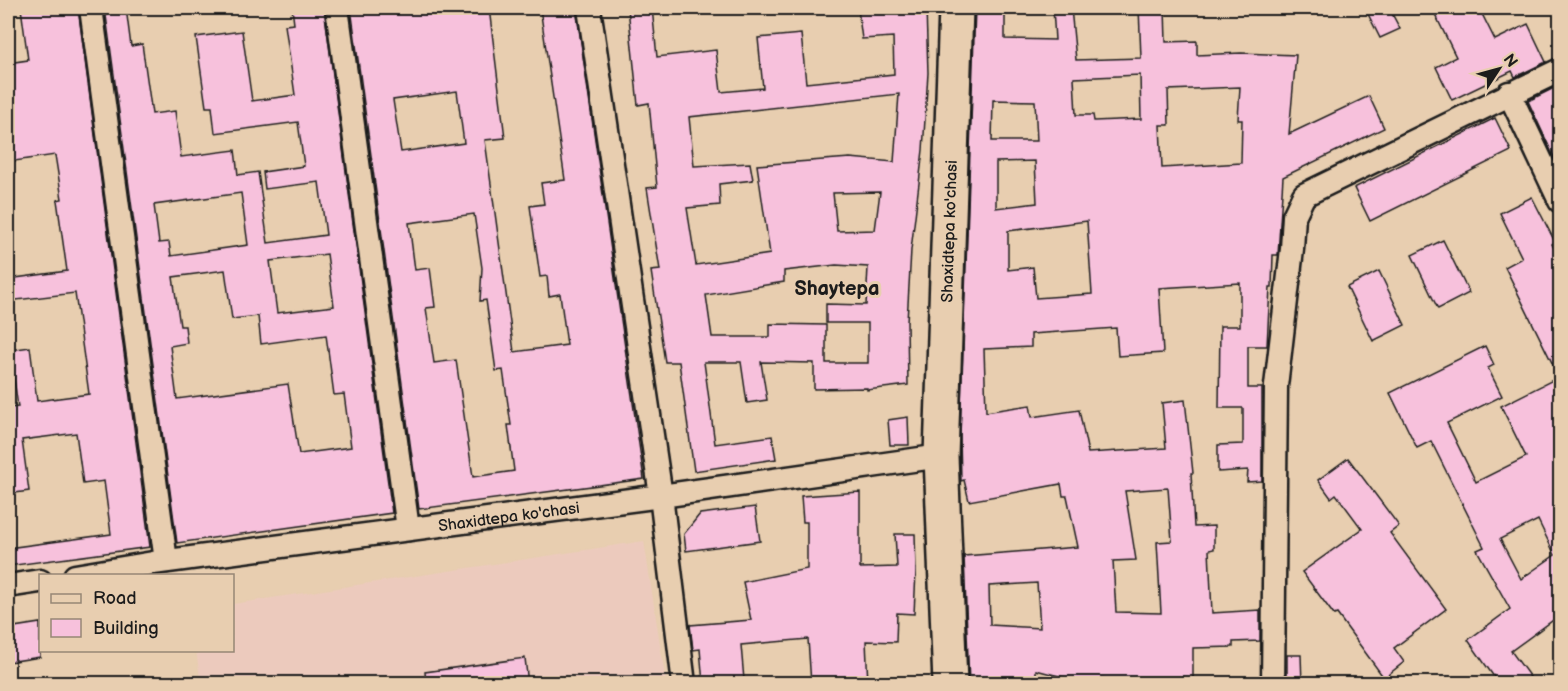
<svg xmlns="http://www.w3.org/2000/svg" width="1568" height="691" font-family="'Balsamiq Sans',sans-serif">
  <rect width="100%" height="100%" fill="#e8ceb0"/>
  <filter id="ink" filterUnits="userSpaceOnUse"><feTurbulence type="fractalNoise" baseFrequency=".0167" numOctaves="2"/><feDisplacementMap in="SourceGraphic" scale="12" xChannelSelector="R" yChannelSelector="G"/><feConvolveMatrix kernelMatrix="1 2 1 2 8 2 1 2 1" color-interpolation-filters="sRGB"/></filter>
  <g filter="url(#ink)">
    <!-- built -->
    <polygon fill="#eccabd" points="644,541 666,683 201,683 196,651 232,650 233,604"/>
    <!-- building -->
    <g fill="#f7c1dc" stroke="#1c1c1c" stroke-width="1.5" fill-rule="evenodd">
      <polygon points="21,8 78,8 150,547 8,566 8,548 111,534 104,481 83,484 76,433 22,440 29,491 8,494 8,408 18,407 10,350 30,347 37,401 89,394 75,293 8,301 8,279 67,271 57,200 62,199 55,155 8,162 8,63 28,60"/>
      <path d="M 105,8 L 126,8 L 131,46 L 142,44 L 152,114 L 175,111 L 181,157 L 235,150 L 238,175 L 258,172 L 268,243 L 326,235 L 319,182 L 265,189 L 263,172 L 304,166 L 298,122 L 215,133 L 212,107 L 206,107 L 196,37 L 242,31 L 252,101 L 295,95 L 285,25 L 294,24 L 292,8 L 324,8 L 392,513 L 177,543 ZM 241,193 L 248,245 L 171,256 L 169,242 L 159,243 L 154,205 ZM 327,254 L 334,306 L 277,313 L 270,261 ZM 225,270 L 232,319 L 258,316 L 261,344 L 326,335 L 334,395 L 344,394 L 351,447 L 299,454 L 288,384 L 177,399 L 170,346 L 187,343 L 185,326 L 180,326 L 173,277 Z"/>
      <path d="M 351,8 L 489,8 L 505,138 L 485,140 L 514,352 L 567,345 L 560,294 L 549,296 L 547,276 L 540,277 L 530,206 L 544,204 L 541,183 L 565,180 L 540,8 L 576,8 L 644,479 L 419,509 ZM 457,91 L 464,143 L 401,152 L 393,100 ZM 474,214 L 482,268 L 480,301 L 486,300 L 496,371 L 503,370 L 511,425 L 508,425 L 514,471 L 473,477 L 456,360 L 434,363 L 426,308 L 435,307 L 430,268 L 415,270 L 409,223 Z"/>
      <path d="M 628,8 L 652,8 L 657,57 L 716,50 L 721,92 L 763,88 L 758,38 L 801,34 L 806,83 L 894,74 L 893,37 L 862,39 L 858,9 L 926,8 L 928,73 L 923,150 L 911,250 L 907,322 L 908,385 L 867,390 L 867,388 L 814,389 L 814,363 L 761,362 L 767,400 L 747,403 L 741,362 L 704,362 L 715,444 L 772,436 L 776,459 L 694,471 L 679,362 L 665,362 L 651,271 L 660,270 L 647,188 L 657,187 L 649,103 L 638,105 ZM 899,94 L 894,162 L 850,158 L 757,165 L 770,254 L 696,265 L 687,208 L 720,205 L 719,184 L 753,180 L 750,163 L 694,166 L 689,117 ZM 880,192 L 875,230 L 837,231 L 833,193 ZM 836,265 L 868,267 L 866,305 L 826,304 L 826,323 L 868,323 L 868,363 L 826,363 L 826,325 L 770,324 L 770,337 L 712,337 L 706,295 L 784,282 L 784,271 Z"/>
      <path d="M 975,8 L 1005,8 L 1005,39 L 1055,40 L 1053,8 L 1071,8 L 1076,60 L 1141,58 L 1139,8 L 1165,8 L 1166,42 L 1197,41 L 1197,55 L 1241,53 L 1296,55 L 1289,134 L 1369,96 L 1384,128 L 1283,177 L 1278,255 L 1273,255 L 1272,287 L 1270,287 L 1267,346 L 1248,346 L 1248,388 L 1262,388 L 1262,481 L 1247,482 L 1248,470 L 1218,472 L 1218,445 L 1243,444 L 1243,408 L 1219,408 L 1220,326 L 1240,326 L 1240,283 L 1159,288 L 1163,353 L 1118,356 L 1116,328 L 1031,334 L 1031,347 L 984,349 L 986,412 L 1030,405 L 1032,417 L 1079,410 L 1088,453 L 1166,448 L 1162,403 L 1185,400 L 1193,473 L 1191,473 L 1194,527 L 1214,526 L 1214,549 L 1209,550 L 1212,613 L 1260,610 L 1260,641 L 1233,642 L 1233,647 L 1193,648 L 1193,684 L 1129,684 L 1102,678 L 1101,684 L 1089,684 L 1036,670 L 1036,684 L 969,684 L 964,556 L 1078,547 L 1067,496 L 1063,496 L 1061,484 L 969,501 L 964,480 L 961,481 L 960,436 ZM 1140,75 L 1141,119 L 1094,121 L 1093,115 L 1076,115 L 1074,78 ZM 1240,87 L 1238,120 L 1242,120 L 1241,163 L 1162,168 L 1160,125 L 1169,125 L 1168,90 ZM 993,100 L 1035,101 L 1037,141 L 992,141 ZM 1035,161 L 1037,203 L 996,208 L 996,162 ZM 1087,221 L 1092,294 L 1036,298 L 1033,267 L 1008,270 L 1008,231 ZM 1168,488 L 1172,541 L 1157,542 L 1161,613 L 1116,612 L 1113,561 L 1136,560 L 1125,491 ZM 1037,583 L 1040,628 L 990,625 L 989,586 Z"/>
      <polygon points="1365,8 1389,8 1400,29 1380,38"/>
      <polygon points="1432,8 1479,8 1495,40 1528,24 1546,62 1515,77 1512,71 1452,100 1436,67 1456,57"/>
      <polygon points="1558,86 1560,92 1560,170 1528,101"/>
      <polygon points="1495,118 1511,151 1370,221 1354,188"/>
      <path d="M 1532,197 L 1555,242 L 1552,244 L 1560,261 L 1560,615 L 1511,651 L 1535,684 L 1499,684 L 1468,640 L 1510,609 L 1477,550 L 1484,547 L 1431,441 L 1417,448 L 1390,393 L 1485,346 L 1494,365 L 1488,368 L 1502,396 L 1447,423 L 1476,482 L 1526,457 L 1501,406 L 1559,377 L 1505,267 L 1522,258 L 1500,213 ZM 1538,520 L 1555,555 L 1521,579 L 1500,539 Z"/>
      <polygon points="1443,240 1469,293 1438,309 1412,255"/>
      <polygon points="1379,271 1405,325 1373,341 1347,287"/>
      <polygon points="908,417 909,445 890,445 888,420"/>
      <polygon points="1348,458 1399,526 1390,533 1446,609 1394,648 1404,662 1384,678 1337,614 1334,615 1302,572 1362,529 1336,494 1331,498 1318,480"/>
      <polygon points="860,492 860,568 897,567 895,534 915,534 916,571 914,614 897,613 896,642 866,641 868,684 811,684 808,639 741,645 744,680 703,683 700,649 693,650 690,625 751,620 743,582 807,569 807,522 803,522 801,496"/>
      <polygon points="755,507 760,541 686,551 684,534 700,514"/>
      <polygon points="40,623 40,657 8,662 8,628"/>
      <polygon points="1287,655 1301,655 1302,684 1287,684"/>
      <polygon points="525,658 528,684 426,684 425,672"/>
    </g>
    <g fill="none" stroke-linecap="round" stroke-linejoin="round">
      <defs>
        <g id="street">
          <polyline points="91,8 166,561"/>
          <polyline points="337,8 408,529"/>
          <polyline points="589,8 661,496 684,684"/>
          <polyline points="1509,93 1560,201"/>
          <path id="s1" d="M 75,576 L 153,563 L 661,496 L 941,456"/>
          <polyline points="8,586 40,581"/>
          <polyline points="1273,684 1276,386 1292,249 1294,216 1304,195 1560,70"/>
        </g>
        <g id="secondary">
          <path id="s2" d="M 950,684 L 941,456 L 956,8"/>
        </g>
      </defs>
      <!-- street casing -->
      <use href="#street" stroke="#1c1c1c" stroke-width="27"/>
      <!-- secondary casing -->
      <use href="#secondary" stroke="#1c1c1c" stroke-width="38"/>
      <!-- street -->
      <use href="#street" stroke="#e8ceb0" stroke-width="22"/>
      <!-- secondary -->
      <use href="#secondary" stroke="#e8ceb0" stroke-width="33"/>
    </g>
  </g>
  <g text-anchor="middle" stroke-width="6" stroke-linejoin="round" paint-order="stroke">
    <!-- street labels -->
    <g font-size="16" fill="#1c1c1c" stroke="#e8ceb0">
      <text dy="6" stroke="none"><textPath href="#s2" startOffset="453">Shaxidtepa ko'chasi</textPath></text>
      <text dy="6" stroke="none"><textPath href="#s1" startOffset="438">Shaxidtepa ko'chasi</textPath></text>
    </g>
    <!-- quarter labels -->
    <g font-size="20" font-weight="bold" fill="#1c1c1c" stroke="#e8ceb0">
      <text x="837" y="295">Shaytepa</text>
    </g>
  </g>
  <!-- margin -->
  <rect width="1568" height="691" fill="none" stroke="#e8ceb0" stroke-width="30"/>
  <rect x="15" y="15" width="1538" height="661" fill="none" stroke="#1c1c1c" stroke-width="2" filter="url(#ink)"/>
  <!-- legend -->
  <rect x="39" y="574" width="195" height="78" fill="#e8ceb0" stroke="#968775" stroke-width="1.5"/>
  <rect x="51" y="594" width="30" height="9" fill="#e8ceb0" stroke="#968775" stroke-width="1.5"/>
  <text x="93" y="604" font-size="18" fill="#1c1c1c">Road</text>
  <rect x="51" y="619" width="30" height="18" fill="#f7c1dc" stroke="#968775" stroke-width="1.5"/>
  <text x="93" y="634" font-size="18" fill="#1c1c1c">Building</text>
  <!-- north arrow -->
  <g transform="translate(1499 69) rotate(54)" stroke="#e8ceb0" stroke-width="4.5" paint-order="stroke">
  <path d="M0-4.5L10 22L0 15L-10 22Z" fill="#1c1c1c"/>
  <text y="-9" font-size="16" font-weight="bold" text-anchor="middle" fill="#1c1c1c">N</text>
  </g>
</svg>
